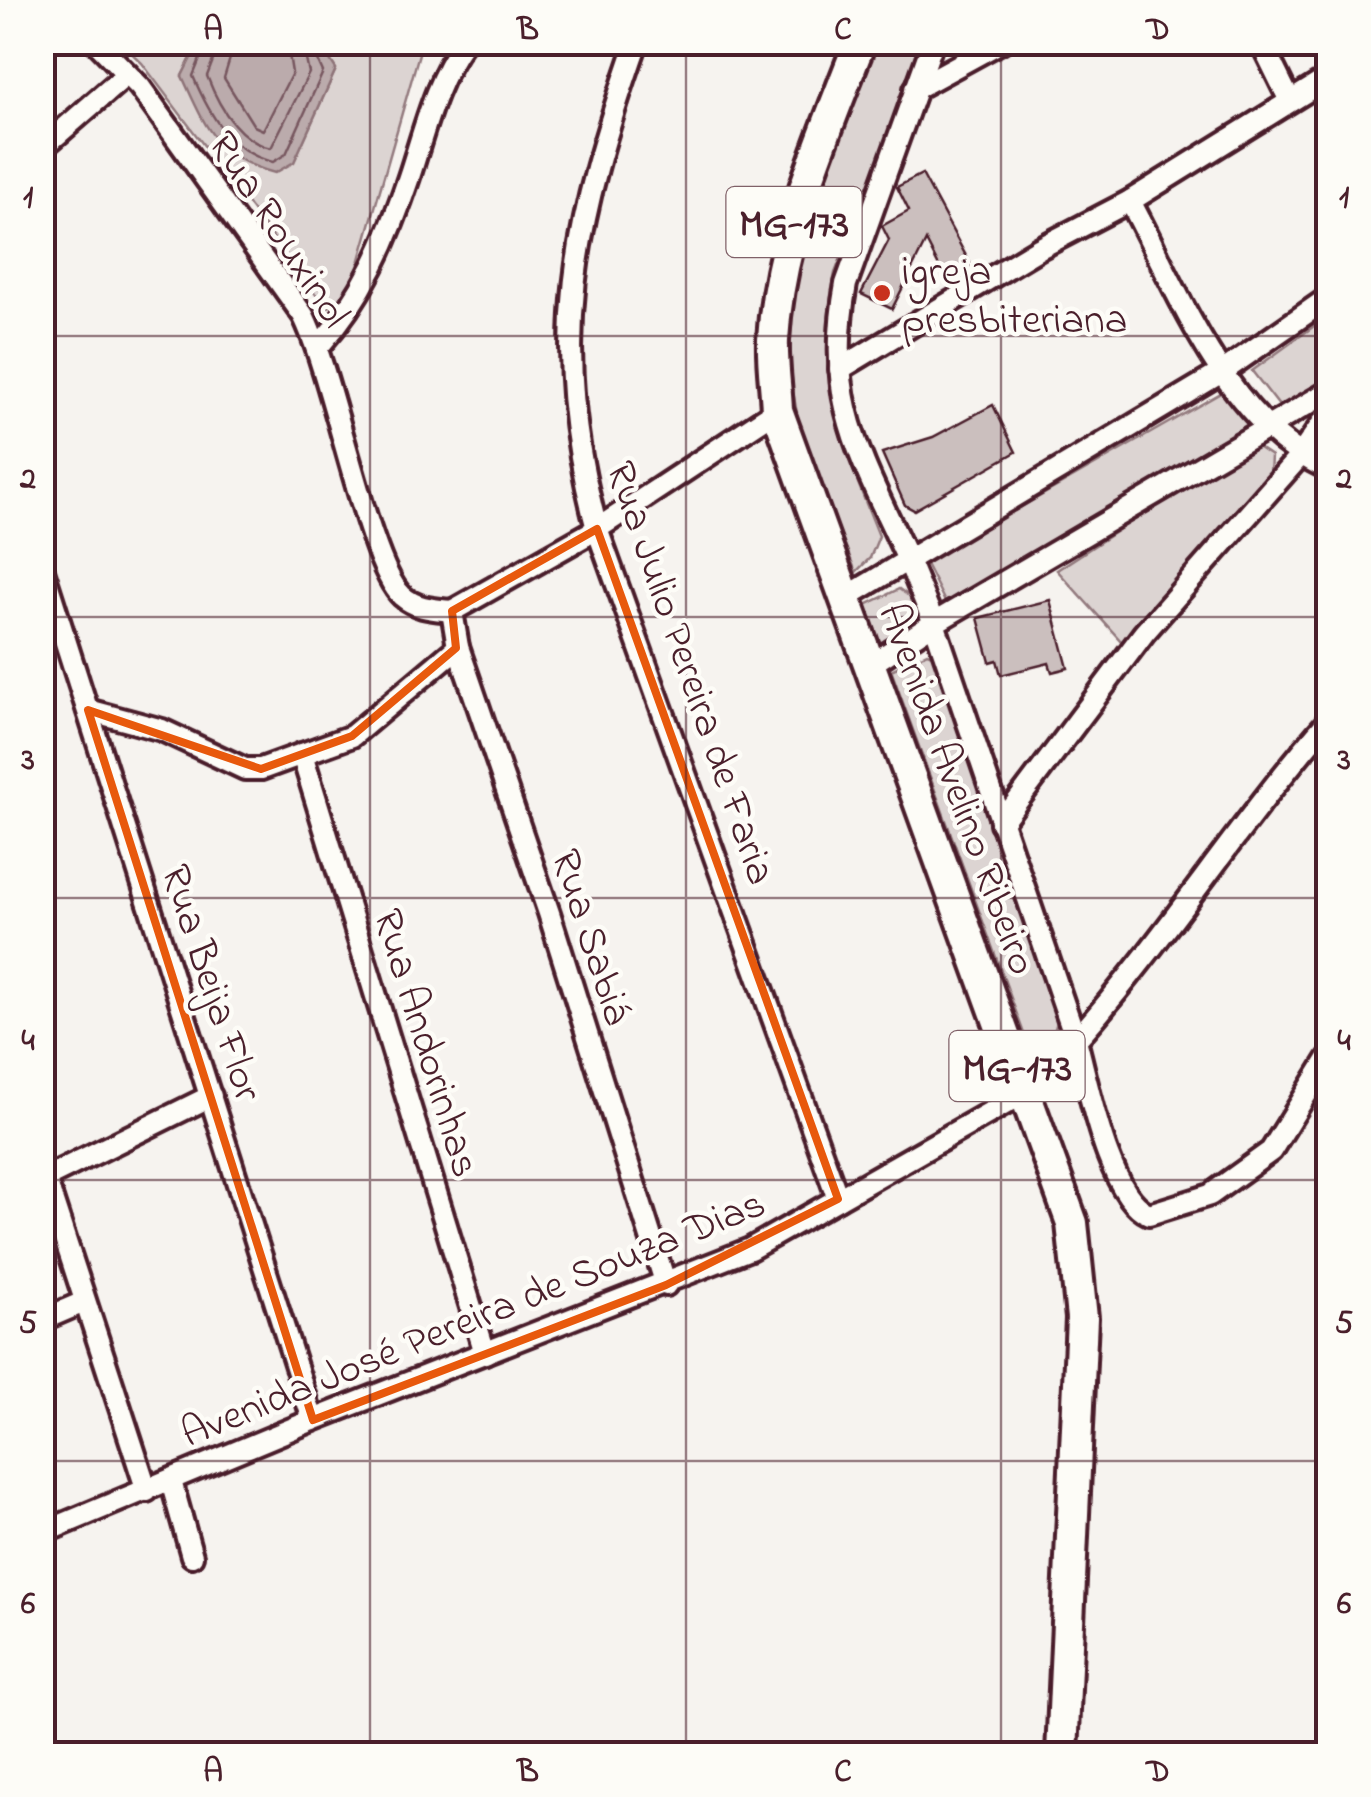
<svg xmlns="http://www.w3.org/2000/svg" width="1371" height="1797" font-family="'Indie Flower',sans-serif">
  <rect width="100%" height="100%" fill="#f6f3ef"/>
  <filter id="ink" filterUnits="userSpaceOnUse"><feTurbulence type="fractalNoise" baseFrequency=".01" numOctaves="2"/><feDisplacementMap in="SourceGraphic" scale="20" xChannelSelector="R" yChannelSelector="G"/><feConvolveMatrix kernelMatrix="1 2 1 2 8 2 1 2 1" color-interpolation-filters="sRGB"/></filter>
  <g filter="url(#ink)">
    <!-- green -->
    <g fill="#dcd4d2" stroke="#937a7e" stroke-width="2.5">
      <polygon points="121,43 199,43 182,76 294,161 336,69 323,49 329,43 422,43 349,298 326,308 142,63"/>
      <path d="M 877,43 L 926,43 L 835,273 C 813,377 841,441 879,536 L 870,558 L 856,572 C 839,528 817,483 803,438 C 762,300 830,169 877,43 Z"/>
      <polygon points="1328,316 1328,378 1280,407 1252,371"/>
      <polygon points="1226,390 1252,423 947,606 925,562"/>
      <polygon points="1256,446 1271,456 1270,474 1122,642 1057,570 1244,448"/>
      <polygon points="899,589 913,599 916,618 879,646 864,606"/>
      <polygon points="927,653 935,656 1059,1015 1052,1038 1034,1061 891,670"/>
    </g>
    <!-- water -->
    <path fill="#bbabac" stroke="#8e7378" stroke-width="2.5" d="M 199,42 L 329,43 L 323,49 L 336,69 L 294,162 L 275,173 C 216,158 206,128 182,76 Z"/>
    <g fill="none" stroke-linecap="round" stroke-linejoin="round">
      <!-- shore -->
      <g stroke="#77575f" stroke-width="2.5">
        <path d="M 207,42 L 193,76 C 210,116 230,152 273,162 L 286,154 L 323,72 L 314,52 L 316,42"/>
        <path d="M 220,42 L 207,76 C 219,107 238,141 271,148 L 309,73 L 302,42"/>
        <polyline points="235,42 224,78 254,126 263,130 292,73 287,42"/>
      </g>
    </g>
    <!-- building -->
    <g fill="#cbbfbe" stroke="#4a1f2b" stroke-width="2.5">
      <polygon points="922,174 972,267 946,280 926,241 892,309 861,294 889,240 882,226 909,211 897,187"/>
      <polygon points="993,405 1016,452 914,510 905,505 882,453 933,437"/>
      <polygon points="1050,600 1068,668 1052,672 1049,663 1001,675 997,660 990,662 978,618"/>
    </g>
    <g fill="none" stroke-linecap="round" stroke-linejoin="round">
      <defs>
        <g id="minor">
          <path d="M 96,42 L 140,87 L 303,315 C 333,374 368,565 402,596 C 417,609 433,609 452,611"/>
          <path d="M 637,42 C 574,223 547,340 597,529 L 838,1199"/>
          <polyline points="1261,42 1290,101"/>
          <polyline points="915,89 1001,42"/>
          <polyline points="42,148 127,74"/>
          <path d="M 1130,201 C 1180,294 1226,423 1328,469"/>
          <path d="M 1328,298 L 1222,372 L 908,560 L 934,623 L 1076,1040 C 1166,938 1239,823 1328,721"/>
          <path d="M 319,346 C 363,297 388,240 409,177 C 425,129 434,84 464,42"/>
          <polyline points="840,369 1040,248 1130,201 1328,78"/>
          <polyline points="42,567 313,1420"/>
          <path d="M 845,598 L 908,560 C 861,456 824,403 846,284 L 933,42"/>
          <polyline points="452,611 458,647 549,913 666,1285"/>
          <polyline points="452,611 597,529 777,410"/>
          <polyline points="867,667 934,623 1328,392"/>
          <polyline points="88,710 162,730 245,769 261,769 352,736 458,647"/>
          <polyline points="302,754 485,1353"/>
          <polyline points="1001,823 1144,633 1300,456 1328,415"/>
          <polyline points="42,1168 147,1491"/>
          <polyline points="45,1178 211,1096"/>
          <polyline points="42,1320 84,1302"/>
          <polyline points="171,1481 192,1556"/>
          <path d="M 42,1533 L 313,1420 L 750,1249 L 1026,1092 L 1076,1040 C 1088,1083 1108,1197 1149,1214 L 1210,1195 L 1271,1151 L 1328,1059"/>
        </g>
        <path id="highway" d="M 860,42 C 823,139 779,236 773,340 C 772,363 776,387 777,410 L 1072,1223 L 1082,1318 L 1062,1754"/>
      </defs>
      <!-- minor casing -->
      <use href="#minor" stroke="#4a1f2b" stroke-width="28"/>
      <!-- highway casing -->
      <use href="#highway" stroke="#4a1f2b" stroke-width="38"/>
      <!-- minor -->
      <use href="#minor" stroke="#fdfcf7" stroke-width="20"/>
      <!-- highway -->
      <use href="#highway" stroke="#fdfcf7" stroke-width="30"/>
    </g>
  </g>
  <!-- marked area -->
  <path fill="none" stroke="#e8590c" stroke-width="8" stroke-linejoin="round" d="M 597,529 L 838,1199 L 666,1285 L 313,1420 L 88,710 L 261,769 L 352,736 L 456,648 L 452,611 Z"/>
  <!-- grid -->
  <path fill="none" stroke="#4a1f2b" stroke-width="2.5" stroke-opacity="0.55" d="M 370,42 L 370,1754M 686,42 L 686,1754M 1001,42 L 1001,1754M 42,336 L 1328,336M 42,617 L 1328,617M 42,898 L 1328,898M 42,1180 L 1328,1180M 42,1461 L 1328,1461"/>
  <!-- markers -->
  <circle fill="#c8321e" stroke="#fdfcf7" stroke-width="4" cx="882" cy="293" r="10"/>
  <g text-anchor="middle" stroke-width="9" stroke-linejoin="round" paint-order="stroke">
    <!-- shield labels -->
    <g fill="#fdfcf7" stroke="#806168" stroke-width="2.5">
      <rect x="726.5" y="187" width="135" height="70" rx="8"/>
      <rect x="949.5" y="1031" width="135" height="70" rx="8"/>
    </g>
    <g font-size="40" font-weight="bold" fill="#4a1f2b">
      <text x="794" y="236">MG-173</text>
      <text x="1017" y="1080">MG-173</text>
    </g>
    <!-- street labels -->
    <g font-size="42" fill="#4a1f2b" stroke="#fdfcf7">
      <text transform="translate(281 228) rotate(57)" y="15">Rua Rouxinol</text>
      <text transform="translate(693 672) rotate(71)" y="15">Rua Julio Pereira de Faria</text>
      <text transform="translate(960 788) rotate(70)" y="15">Avenida Avelino Ribeiro</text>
      <text transform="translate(594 936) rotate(72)" y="15">Rua Sabiá</text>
      <text transform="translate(214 982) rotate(72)" y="15">Rua Beija Flor</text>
      <text transform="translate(429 1042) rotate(73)" y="15">Rua Andorinhas</text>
      <text transform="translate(472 1316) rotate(-22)" y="15">Avenida José Pereira de Souza Dias</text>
    </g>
    <!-- poi labels -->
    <g font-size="42" fill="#4a1f2b" stroke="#fdfcf7" text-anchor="start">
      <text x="902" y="284">igreja<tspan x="902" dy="48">presbiteriana</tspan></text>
    </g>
  </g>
  <!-- margin -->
  <rect width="1371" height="1797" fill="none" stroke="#fdfcf7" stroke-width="110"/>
  <rect x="55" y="55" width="1261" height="1687" fill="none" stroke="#4a1f2b" stroke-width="4"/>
  <g font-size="32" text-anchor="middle" font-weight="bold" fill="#4a1f2b">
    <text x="213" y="39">A</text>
    <text x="528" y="39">B</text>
    <text x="843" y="39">C</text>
    <text x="1158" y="39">D</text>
    <text x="28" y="207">1</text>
    <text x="1344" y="207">1</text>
    <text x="28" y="488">2</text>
    <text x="1344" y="488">2</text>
    <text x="28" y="769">3</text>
    <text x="1344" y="769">3</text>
    <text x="28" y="1050">4</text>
    <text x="1344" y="1050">4</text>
    <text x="28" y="1332">5</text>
    <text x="1344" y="1332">5</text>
    <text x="28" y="1613">6</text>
    <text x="1344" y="1613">6</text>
    <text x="213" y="1781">A</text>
    <text x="528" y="1781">B</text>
    <text x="843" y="1781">C</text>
    <text x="1158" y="1781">D</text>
  </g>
</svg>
